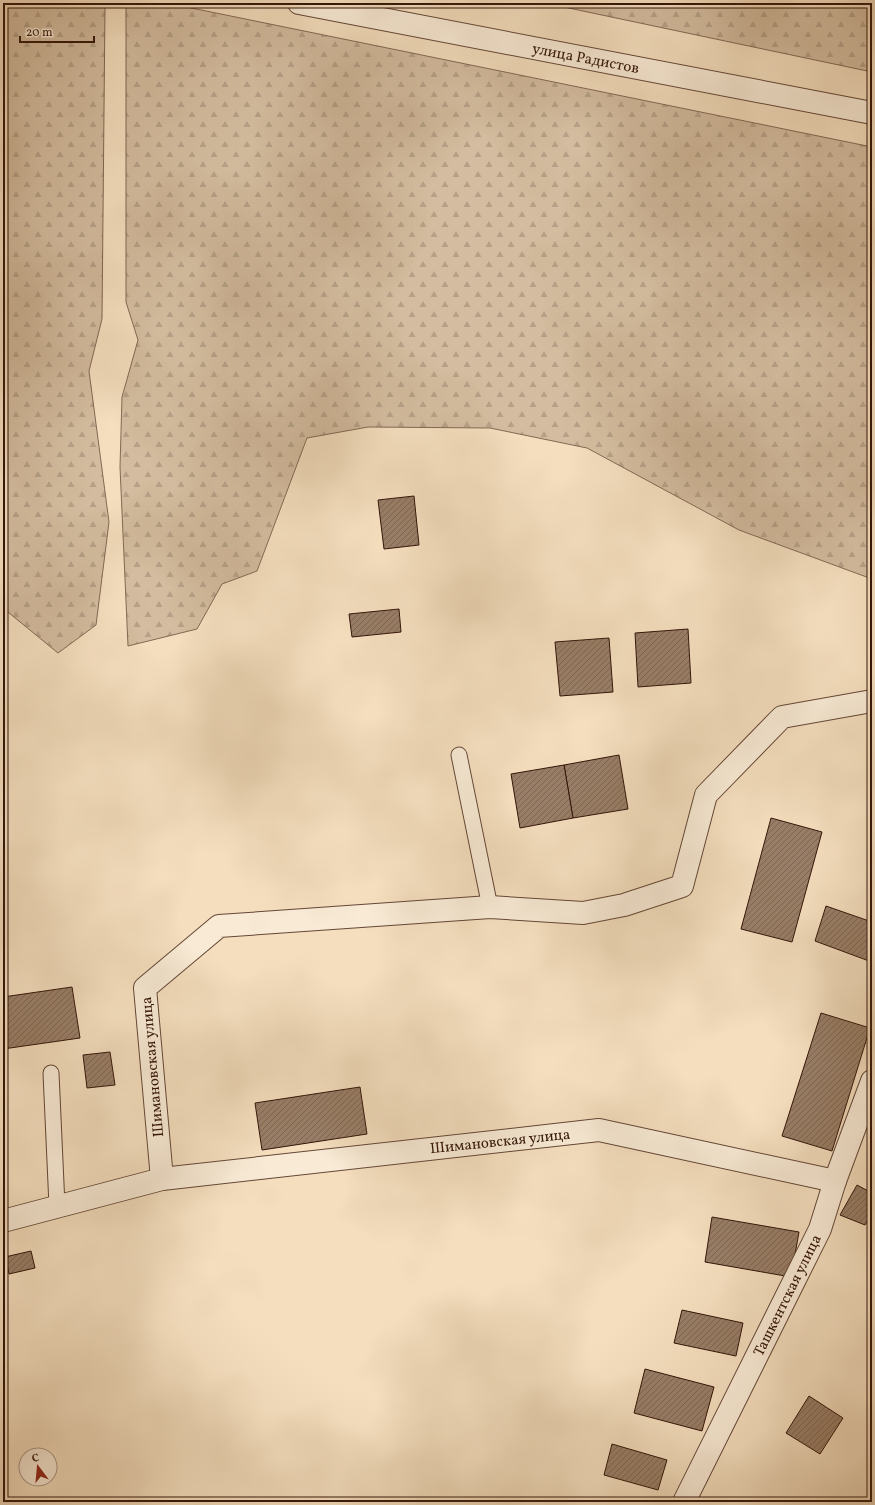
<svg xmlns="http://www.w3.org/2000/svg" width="875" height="1505" font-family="Vollkorn,serif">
  <defs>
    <pattern id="forest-firs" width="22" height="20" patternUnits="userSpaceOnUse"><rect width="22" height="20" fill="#d3bc9f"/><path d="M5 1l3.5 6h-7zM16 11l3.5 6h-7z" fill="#b6a188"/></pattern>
    <pattern id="building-hatch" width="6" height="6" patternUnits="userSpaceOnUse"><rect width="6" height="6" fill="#987e67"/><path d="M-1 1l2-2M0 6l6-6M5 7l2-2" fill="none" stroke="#7d6653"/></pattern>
  </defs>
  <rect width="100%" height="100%" fill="#f4debe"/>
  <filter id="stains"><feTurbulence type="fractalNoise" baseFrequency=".005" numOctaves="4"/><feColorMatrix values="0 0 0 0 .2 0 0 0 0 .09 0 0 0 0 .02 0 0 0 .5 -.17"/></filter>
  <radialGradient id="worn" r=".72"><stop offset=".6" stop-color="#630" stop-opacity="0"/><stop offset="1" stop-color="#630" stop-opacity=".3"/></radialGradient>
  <!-- forest -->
  <g fill="url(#forest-firs)" stroke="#846854">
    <polygon points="3,3 102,3 105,6 102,319 89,371 109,522 96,625 58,653 3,608"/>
    <polygon points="126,3 167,3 872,147 872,579 739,530 587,448 490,428 368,427 307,438 257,571 222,584 197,629 128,646 120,467 122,397 138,340 126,302"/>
    <polygon points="545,3 872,3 872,72"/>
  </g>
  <!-- building -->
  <g fill="url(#building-hatch)" stroke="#341509">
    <polygon points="414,496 419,545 384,549 378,500"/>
    <polygon points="399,609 401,632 352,637 349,614"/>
    <polygon points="688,629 691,683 638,687 635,633"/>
    <polygon points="609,638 613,692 560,696 555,642"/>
    <polygon points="619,755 628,809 573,818 564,765"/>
    <polygon points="564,765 573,818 520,828 511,774"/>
    <polygon points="771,818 822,832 792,942 741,929"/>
    <polygon points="826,906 872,922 872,949 869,961 815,941"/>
    <polygon points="72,987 80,1038 3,1049 3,997"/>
    <polygon points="821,1013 870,1028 832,1151 782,1136"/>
    <polygon points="110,1052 115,1085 87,1088 83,1055"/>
    <polygon points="360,1087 367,1134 262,1150 255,1103"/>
    <polygon points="857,1185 872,1193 872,1214 865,1225 840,1215"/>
    <polygon points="712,1217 799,1232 791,1277 705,1262"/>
    <polygon points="31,1251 35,1268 9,1274 5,1257"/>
    <polygon points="682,1310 743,1323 736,1356 674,1343"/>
    <polygon points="645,1369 714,1387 702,1431 634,1413"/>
    <polygon points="809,1396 843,1418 820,1454 786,1433"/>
    <polygon points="612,1444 667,1460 658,1490 604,1475"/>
  </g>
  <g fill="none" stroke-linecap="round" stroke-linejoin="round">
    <defs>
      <g id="service">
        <polyline points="459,755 490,907"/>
        <polyline points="51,1073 57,1206"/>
      </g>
      <g id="minor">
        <path id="s1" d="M 299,3 L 872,113"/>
        <polyline points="835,1181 599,1130 162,1179 145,988 219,926 490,907 583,913 624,905 682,886 706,795 782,717 872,701"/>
        <polyline points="3,1221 162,1179"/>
        <path id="s2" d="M 684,1502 L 820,1229 L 835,1181 L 872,1081"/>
      </g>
    </defs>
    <!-- service casing -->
    <use href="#service" stroke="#644736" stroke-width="17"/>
    <!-- minor casing -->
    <use href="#minor" stroke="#644736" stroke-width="24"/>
    <!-- service -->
    <use href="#service" stroke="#f8ead5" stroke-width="15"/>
    <!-- minor -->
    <use href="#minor" stroke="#f8ead5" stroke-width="22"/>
  </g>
  <g text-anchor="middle" stroke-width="3" stroke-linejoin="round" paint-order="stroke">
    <!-- street labels -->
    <g font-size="15" fill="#341509" stroke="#f8ead5">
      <text dy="5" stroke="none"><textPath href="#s1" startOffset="292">улица Радистов</textPath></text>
      <text transform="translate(152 1067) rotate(-95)" y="5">Шимановская улица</text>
      <text transform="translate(500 1141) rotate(-6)" y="5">Шимановская улица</text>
      <text dy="5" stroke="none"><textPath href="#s2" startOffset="231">Ташкентская улица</textPath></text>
    </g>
  </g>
  <!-- margin -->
  <rect width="875" height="1505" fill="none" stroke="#f4debe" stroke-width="16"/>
  <rect x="4" y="4" width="867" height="1497" fill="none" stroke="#341509" stroke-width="2"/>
  <rect x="8" y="8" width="859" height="1489" fill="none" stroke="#341509"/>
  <!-- north arrow -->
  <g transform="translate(38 1467) rotate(344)"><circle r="19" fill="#f8ead5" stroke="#aa9583"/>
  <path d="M0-3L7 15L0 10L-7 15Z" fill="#8f2418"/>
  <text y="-6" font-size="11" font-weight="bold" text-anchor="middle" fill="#341509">С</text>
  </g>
  <!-- scale -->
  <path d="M20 36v6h74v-6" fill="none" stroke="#341509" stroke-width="2"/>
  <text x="26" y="36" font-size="12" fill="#341509" stroke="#f8ead5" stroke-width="3" paint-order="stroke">20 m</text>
  <rect width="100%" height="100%" filter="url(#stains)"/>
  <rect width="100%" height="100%" fill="url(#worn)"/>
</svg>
